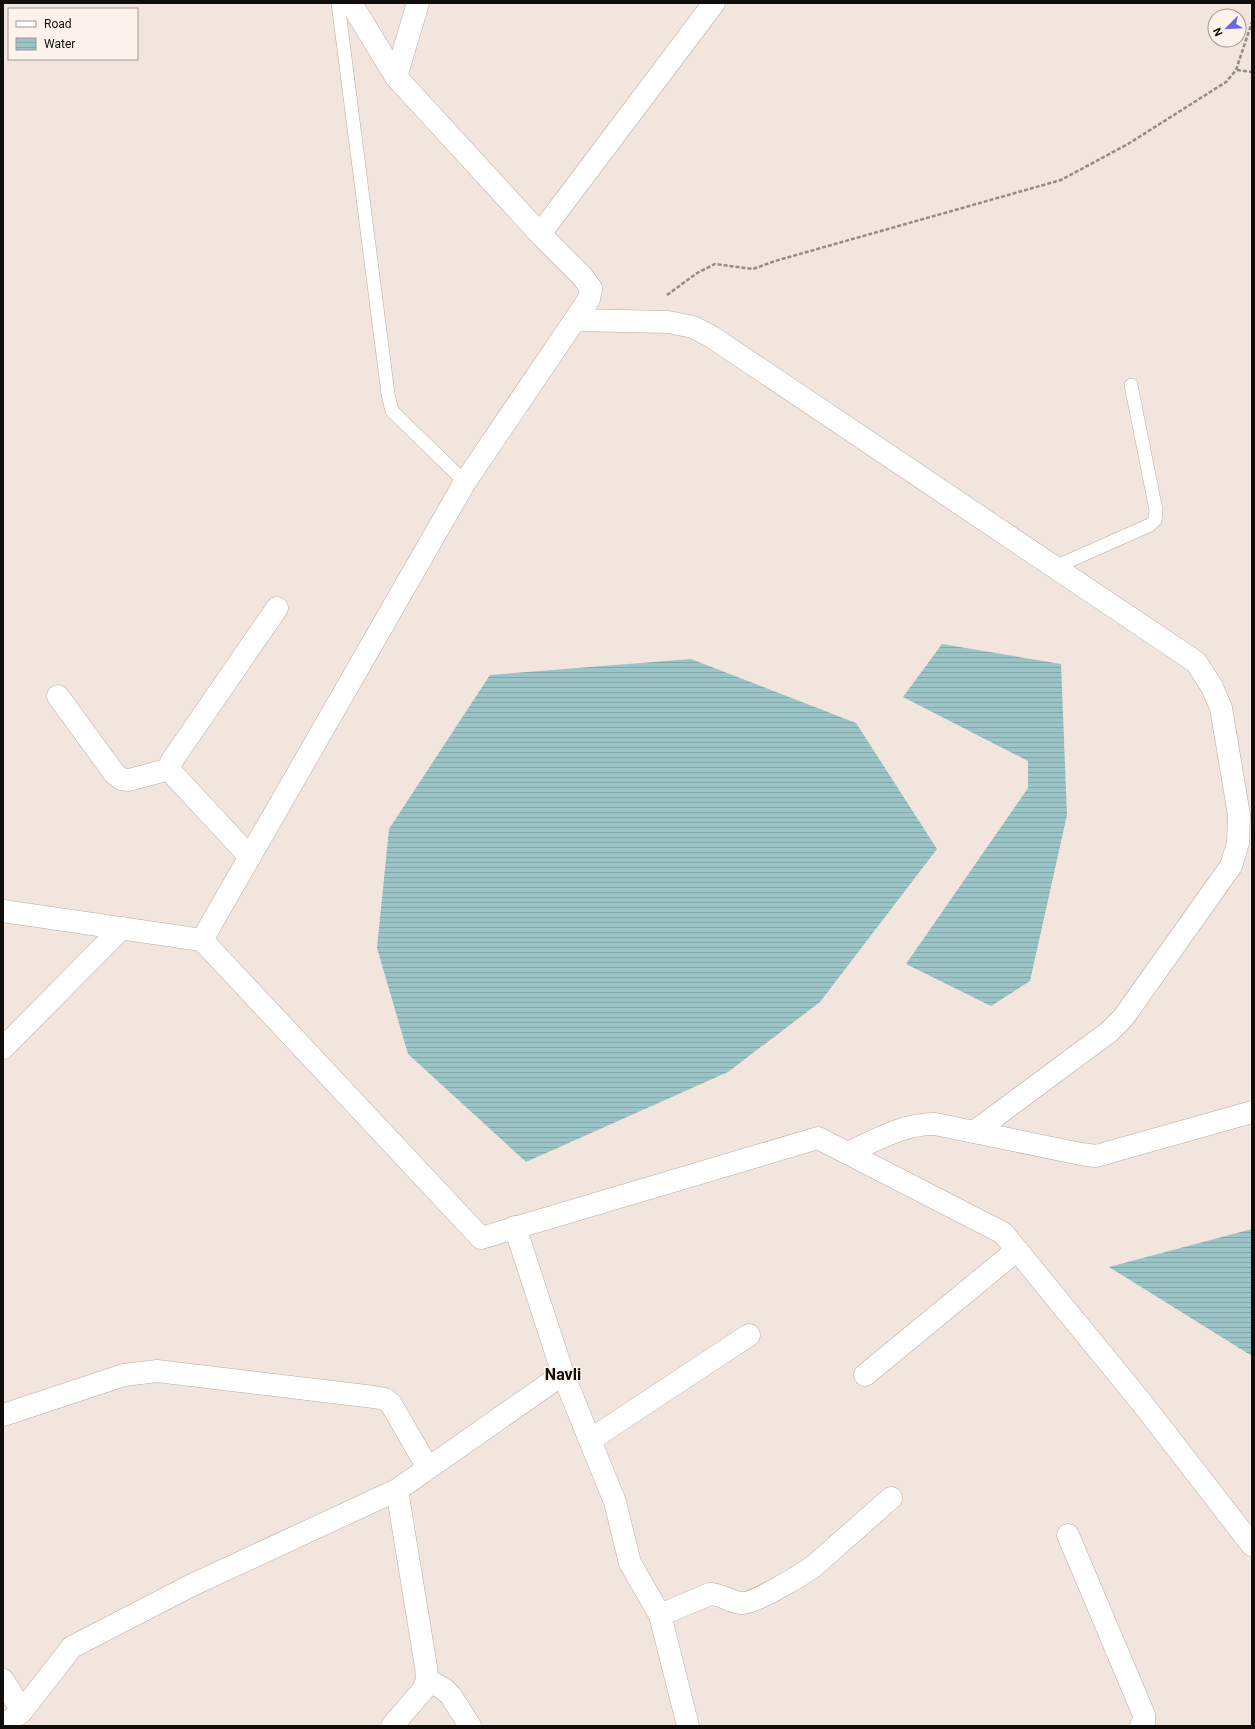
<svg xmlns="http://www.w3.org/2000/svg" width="1255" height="1729" font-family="Roboto,sans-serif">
  <defs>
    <pattern id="water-rules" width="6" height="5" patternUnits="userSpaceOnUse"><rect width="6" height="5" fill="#9ac4c6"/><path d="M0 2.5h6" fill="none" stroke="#84a7a9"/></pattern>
  </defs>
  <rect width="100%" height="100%" fill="#f2e5dd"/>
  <!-- water -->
  <g fill="url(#water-rules)">
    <polygon points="942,644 1061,664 1067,815 1030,981 991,1006 906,964 1028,788 1028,761 903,697"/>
    <polygon points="691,659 856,723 937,849 820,1002 728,1072 526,1162 408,1054 377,948 389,829 490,675"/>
    <polygon points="1252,1229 1252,1356 1109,1267"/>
  </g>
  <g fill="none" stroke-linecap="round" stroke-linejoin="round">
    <defs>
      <g id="lane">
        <polyline points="338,3 388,394 392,411 465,482"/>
        <polyline points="1055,567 1150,525 1155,520 1156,510 1131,385"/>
      </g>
      <g id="street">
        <polyline points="351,3 396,77 540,234"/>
        <polyline points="396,77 418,3"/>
        <polyline points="575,320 668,322 693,327 712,337 1196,662 1212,687 1221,708 1239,815 1238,843 1231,866 1123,1018 1109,1032 974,1132"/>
        <polyline points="58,696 114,773 121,779 129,780 170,769"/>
        <polyline points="250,857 174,775 170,769 171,762 277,608"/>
        <polyline points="3,911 202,940 481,1238 818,1138 1003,1233 1142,1403 1252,1545"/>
        <polyline points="202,940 465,482 589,299 591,288 582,276 540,234 714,3"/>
        <polyline points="3,1048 122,928"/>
        <path d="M 847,1153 C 875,1141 904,1123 935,1124 L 1081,1154 L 1096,1156 L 1252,1112"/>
        <polyline points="515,1227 563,1374 615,1502 630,1563 660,1615 688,1726"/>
        <polyline points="865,1375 1017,1250"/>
        <polyline points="3,1415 124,1375 157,1371 374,1397 385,1399 391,1404 428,1468"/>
        <polyline points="590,1440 749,1335"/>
        <polyline points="1068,1535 1144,1715 1144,1724 1141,1726"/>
        <path d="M 660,1615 L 710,1594 C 722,1594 731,1603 742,1603 C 754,1604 803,1574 814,1566 L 891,1498"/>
        <polyline points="3,1680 22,1711"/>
        <polyline points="427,1680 444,1689 451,1696 470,1726"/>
        <polyline points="4,1726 22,1711 72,1647 192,1585 397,1490 563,1374"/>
        <polyline points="392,1726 423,1690 427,1680 426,1667 397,1490"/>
      </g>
    </defs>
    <!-- lane casing -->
    <use href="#lane" stroke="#b8aca4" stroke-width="14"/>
    <!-- street casing -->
    <use href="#street" stroke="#b8aca4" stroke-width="23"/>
    <!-- path -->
    <g stroke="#948b85" stroke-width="2.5" stroke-dasharray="4 2" stroke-linecap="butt">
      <polyline points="1237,70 1252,72"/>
      <polyline points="667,295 697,273 715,264 753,269 775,261 1061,180 1128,144 1226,82 1236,70 1252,22"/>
    </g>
    <!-- lane -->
    <use href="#lane" stroke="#fff" stroke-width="13"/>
    <!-- street -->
    <use href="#street" stroke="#fff" stroke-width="22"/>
  </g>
  <g text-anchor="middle" stroke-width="3" stroke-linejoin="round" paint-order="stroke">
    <!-- quarter labels -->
    <g font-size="16" font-weight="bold" fill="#110d0a" stroke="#fef3ec">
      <text x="563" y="1380">Navli</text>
    </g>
  </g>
  <!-- border -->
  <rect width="1255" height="1729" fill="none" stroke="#110d0a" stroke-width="8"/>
  <!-- legend -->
  <rect x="8" y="8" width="130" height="52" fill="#fef3ec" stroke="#9f9792"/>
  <rect x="16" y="21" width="20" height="6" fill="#ffffff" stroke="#9f9792"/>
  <text x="44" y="28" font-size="12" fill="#110d0a">Road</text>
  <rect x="16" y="38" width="20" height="12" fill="url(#water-rules)" stroke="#9f9792"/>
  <text x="44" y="48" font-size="12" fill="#110d0a">Water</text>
  <!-- north arrow -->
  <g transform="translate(1227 28) rotate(246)"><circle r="19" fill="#fef3ec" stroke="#9f9792"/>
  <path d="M0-3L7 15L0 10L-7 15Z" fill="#636ce4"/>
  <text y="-6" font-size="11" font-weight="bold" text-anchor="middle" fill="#110d0a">N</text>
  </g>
</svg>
